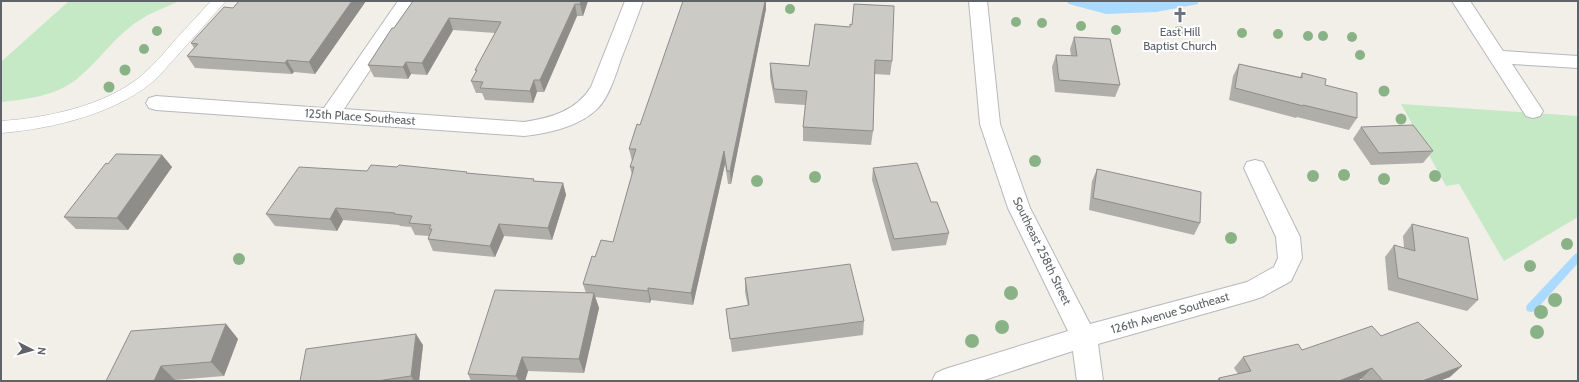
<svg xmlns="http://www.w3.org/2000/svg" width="1579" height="382" font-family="Cabin,sans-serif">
  <rect width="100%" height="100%" fill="#f1efe8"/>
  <!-- green -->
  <g fill="#c5e8c5">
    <path d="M 69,1 L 179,1 C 167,7 154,11 143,18 C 117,33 101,59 78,78 C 56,96 28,99 1,102 L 1,62 Z"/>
    <polygon points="1401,104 1578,116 1578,217 1504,261 1459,184 1446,186"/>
  </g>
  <!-- water -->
  <polygon fill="#aadaff" points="1066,1 1198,1 1198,4 1156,12 1106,14 1069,4"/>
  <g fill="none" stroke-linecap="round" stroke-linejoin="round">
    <!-- stream -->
    <polygon fill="#aadaff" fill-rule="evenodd" points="1578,253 1578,263 1535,311 1531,312 1527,311 1526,308 1527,305 1575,254"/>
    <defs>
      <path id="service" d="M 211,1 L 226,1 L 159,76 C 121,113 52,129 1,133 L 1,121 C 46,118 105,106 141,76 C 154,65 165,52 176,39 C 188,26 200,13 211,1 Z"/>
      <g id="minor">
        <path d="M 398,1 L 416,1 L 344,109 L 524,122 C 551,118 576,111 591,87 L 625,1 L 643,1 C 636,20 629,39 621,59 C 616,74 609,97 598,108 C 579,127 549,133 524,136 L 156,110 L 149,108 L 146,103 L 149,98 L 156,96 L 324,108 Z"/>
        <polygon points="969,1 987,1 1000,124 1030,208 1090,324 1247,282 1274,267 1278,258 1276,237 1244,168 1247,162 1255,160 1263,162 1300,237 1302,258 1291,281 1262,297 1253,300 1098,344 1103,381 1077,381 1073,351 981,381 932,381 936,373 945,369 1068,331 1008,208 980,124"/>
        <polygon points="1452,1 1470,1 1503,51 1578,56 1578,68 1512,64 1543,111 1540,116 1533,118 1526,116"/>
      </g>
    </defs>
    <!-- service casing -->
    <use href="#service" stroke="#b5b8bc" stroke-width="1"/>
    <!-- minor casing -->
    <use href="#minor" stroke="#b5b8bc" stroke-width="2"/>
    <!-- service -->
    <use href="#service" fill="#fff" fill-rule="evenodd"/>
    <!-- minor -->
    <use href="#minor" fill="#fff" fill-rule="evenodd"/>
  </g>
  <!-- trees -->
  <g fill="#89b387">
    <circle cx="790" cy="9" r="5"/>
    <circle cx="1016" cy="22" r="5"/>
    <circle cx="1042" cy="23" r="5"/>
    <circle cx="1081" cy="26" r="5"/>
    <circle cx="1116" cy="30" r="5"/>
    <circle cx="157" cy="31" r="5"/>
    <circle cx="1179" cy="31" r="5"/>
    <circle cx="1242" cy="33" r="5"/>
    <circle cx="1278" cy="34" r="5"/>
    <circle cx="1308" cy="36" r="5"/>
    <circle cx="1323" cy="36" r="5"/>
    <circle cx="1352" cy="37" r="5"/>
    <circle cx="144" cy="49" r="5"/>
    <circle cx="1360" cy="55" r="5"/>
    <circle cx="125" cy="70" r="5.5"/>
    <circle cx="109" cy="87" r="5.5"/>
    <circle cx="1384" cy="91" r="5.5"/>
    <circle cx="1401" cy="119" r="5.5"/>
    <circle cx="1035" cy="161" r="6"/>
    <circle cx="1344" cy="175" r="6"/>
    <circle cx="1313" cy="176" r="6"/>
    <circle cx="1435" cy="176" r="6"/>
    <circle cx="815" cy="177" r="6"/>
    <circle cx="1384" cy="179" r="6"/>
    <circle cx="757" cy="181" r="6"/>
    <circle cx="1231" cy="238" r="6"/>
    <circle cx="1567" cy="244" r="6"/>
    <circle cx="239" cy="259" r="6"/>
    <circle cx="1530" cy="266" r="6"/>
    <circle cx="1011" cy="293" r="7"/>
    <circle cx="1555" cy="300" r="7"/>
    <circle cx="1541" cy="312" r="7"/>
    <circle cx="1002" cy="327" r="7"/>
    <circle cx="1537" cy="332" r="7"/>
    <circle cx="972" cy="341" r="7"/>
  </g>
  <!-- wall -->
  <g fill="#afaea9">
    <polygon points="366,1 315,74 294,72 292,74 195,68 187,56 194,48 191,43 233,8"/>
    <polygon points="413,1 588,1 583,16 577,16 544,92 537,92 533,103 485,100 482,93 476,93 471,81 476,72 475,70 495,33 453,30 427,75 411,74 408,79 374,77 368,65"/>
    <polygon points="766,9 731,184 728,184 725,164 693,305 651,300 650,303 595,297 599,308 584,373 528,371 525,381 471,381 468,374 586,293 583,284 595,257 613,242 632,175 630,167 632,161 629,149 640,125"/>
    <polygon points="815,24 892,61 890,75 875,74 873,131 871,145 803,141 803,127 805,105 775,103 770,77 770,63 809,66"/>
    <polygon points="1074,37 1120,85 1115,97 1055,92 1052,67 1056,55 1071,56 1070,49"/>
    <polygon points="1239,64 1300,77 1302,73 1325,85 1357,118 1349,130 1297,117 1296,118 1229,100 1233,76"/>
    <polygon points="1361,127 1433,151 1423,163 1371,165 1353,139"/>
    <polygon points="162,155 172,167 128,230 76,229 64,217 108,164"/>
    <polygon points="873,168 931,202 949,233 946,245 892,251 872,180"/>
    <polygon points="1097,169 1200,223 1194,235 1089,210 1092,181"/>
    <polygon points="367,171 468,173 535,181 563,183 566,195 552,240 504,236 495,257 433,251 428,239 429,236 415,235 411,227 400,226 399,225 343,220 337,231 275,226 266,214"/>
    <polygon points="1412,224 1478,300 1467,311 1388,290 1385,257 1394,245 1404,248 1403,236"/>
    <polygon points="745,278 864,321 863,335 732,352 726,309 748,306 745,292"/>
    <polygon points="226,324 238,339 224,376 175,380 106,381"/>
    <polygon points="1381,336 1450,377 1439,381 1363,381 1361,379 1356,381 1216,381 1219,378 1238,374 1234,368 1243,357 1302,350"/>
    <polygon points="423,345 419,381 300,381"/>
  </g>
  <!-- shaded-wall -->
  <g fill="#8f8d8a">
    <polygon points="352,1 366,1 315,74 309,62"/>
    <polygon points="581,1 588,1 583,16 580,4"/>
    <polygon points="765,1 766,1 766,9 731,184 730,171"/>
    <polygon points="575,4 577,16 544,92 540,80"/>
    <polygon points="449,18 453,30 427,75 422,63"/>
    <polygon points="287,60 294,72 292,74 285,63"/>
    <polygon points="406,62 411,74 408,79 403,67"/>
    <polygon points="534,80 537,92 533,103 530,91"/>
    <polygon points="724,151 725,164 693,305 691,293"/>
    <polygon points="162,155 172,167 128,230 117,218"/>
    <polygon points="563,183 566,195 552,240 548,228"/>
    <polygon points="336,208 343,220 337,231 330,219"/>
    <polygon points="499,224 504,236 495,257 490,246"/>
    <polygon points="648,288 651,300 650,303 648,291"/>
    <polygon points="594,293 599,308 584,373 579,359"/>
    <polygon points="226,324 238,339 224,376 211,362"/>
    <polygon points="416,334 423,345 419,381 414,381 411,376"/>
    <polygon points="522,357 528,371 525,381 519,381 516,376"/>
    <polygon points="161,366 175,380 175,381 154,381"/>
    <polygon points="1462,366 1450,377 1439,381 1422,381"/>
    <polygon points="1372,368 1361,379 1356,381 1339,381"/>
  </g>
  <!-- building -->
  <g fill="#cccac5" stroke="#8f8d8a">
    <polygon points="239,1 352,1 309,62 287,60 285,63 187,56 198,44 191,43 224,7 233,8"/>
    <polygon points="413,1 581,1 580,4 575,4 540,80 534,80 530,91 480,88 483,82 471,81 477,70 475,70 501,22 449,18 422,63 406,62 403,67 368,65 392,28 394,28"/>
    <polygon points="683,1 765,1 730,171 727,171 724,151 691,293 648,288 648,291 583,284 592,256 595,257 601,240 613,242 634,167 630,167 636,149 629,149 637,124 640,125"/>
    <polygon points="854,4 894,6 892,61 875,60 873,131 803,127 807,91 774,89 770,63 809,66 815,24 850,27 850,24 852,25"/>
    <polygon points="1074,37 1110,39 1120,85 1059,80 1056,55 1077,56"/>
    <polygon points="1239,64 1302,78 1302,73 1326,79 1325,85 1357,93 1357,118 1303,105 1303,106 1235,88"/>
    <polygon points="1413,125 1433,151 1379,153 1361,127"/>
    <polygon points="116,154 162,155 117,218 64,217 106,163 108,164"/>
    <polygon points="917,163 931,202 937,202 949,233 894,239 873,168"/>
    <polygon points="371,165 397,167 399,165 467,172 466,173 534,179 533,181 563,183 548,228 499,224 490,246 428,239 432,229 429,229 431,225 409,223 412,216 394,214 395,213 336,208 330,219 266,214 299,167 367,171"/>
    <polygon points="1097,169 1201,192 1200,223 1093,198"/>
    <polygon points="1412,224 1468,238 1478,300 1398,278 1394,245 1415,251"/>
    <polygon points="850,264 864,321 730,339 726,309 749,305 745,278"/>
    <polygon points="495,290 594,293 579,359 522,357 516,376 468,374"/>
    <polygon points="1418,322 1462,366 1422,381 1383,381 1372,368 1339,381 1220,381 1219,378 1251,371 1243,357 1298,344 1302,350 1372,326 1381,336"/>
    <polygon points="226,324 211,362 161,366 154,381 106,381 131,331"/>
    <polygon points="416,334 411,376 377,381 300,381 306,349"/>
  </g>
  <!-- icons -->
  <defs>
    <symbol id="church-bare" viewBox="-9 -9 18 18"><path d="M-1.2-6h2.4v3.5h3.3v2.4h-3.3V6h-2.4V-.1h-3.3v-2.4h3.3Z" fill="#6b7280" stroke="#fff" stroke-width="2.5" paint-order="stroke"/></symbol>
  </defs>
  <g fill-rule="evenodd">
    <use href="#church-bare" x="1169" y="4" width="22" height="22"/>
  </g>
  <g text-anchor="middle" stroke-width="4" stroke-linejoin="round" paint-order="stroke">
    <!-- worship labels -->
    <g font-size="12" fill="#5b616d" stroke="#fff">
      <text x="1180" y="36">East Hill<tspan x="1180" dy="14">Baptist Church</tspan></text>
    </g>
    <!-- street labels -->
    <g font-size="12" fill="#5f6368" stroke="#fff">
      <text transform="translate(360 117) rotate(4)" y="4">125th Place Southeast</text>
      <text transform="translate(1042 251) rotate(64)" y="4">Southeast 258th Street</text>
      <text transform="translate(1170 313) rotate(-16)" y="4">126th Avenue Southeast</text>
    </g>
  </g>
  <!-- border -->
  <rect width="1579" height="382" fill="none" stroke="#5f6368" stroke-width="4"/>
  <!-- north arrow -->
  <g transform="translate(32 350) rotate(96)" stroke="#ffffff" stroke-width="3" paint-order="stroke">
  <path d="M0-3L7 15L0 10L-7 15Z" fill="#5f6368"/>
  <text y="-6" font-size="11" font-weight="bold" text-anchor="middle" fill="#5f6368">N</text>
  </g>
</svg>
